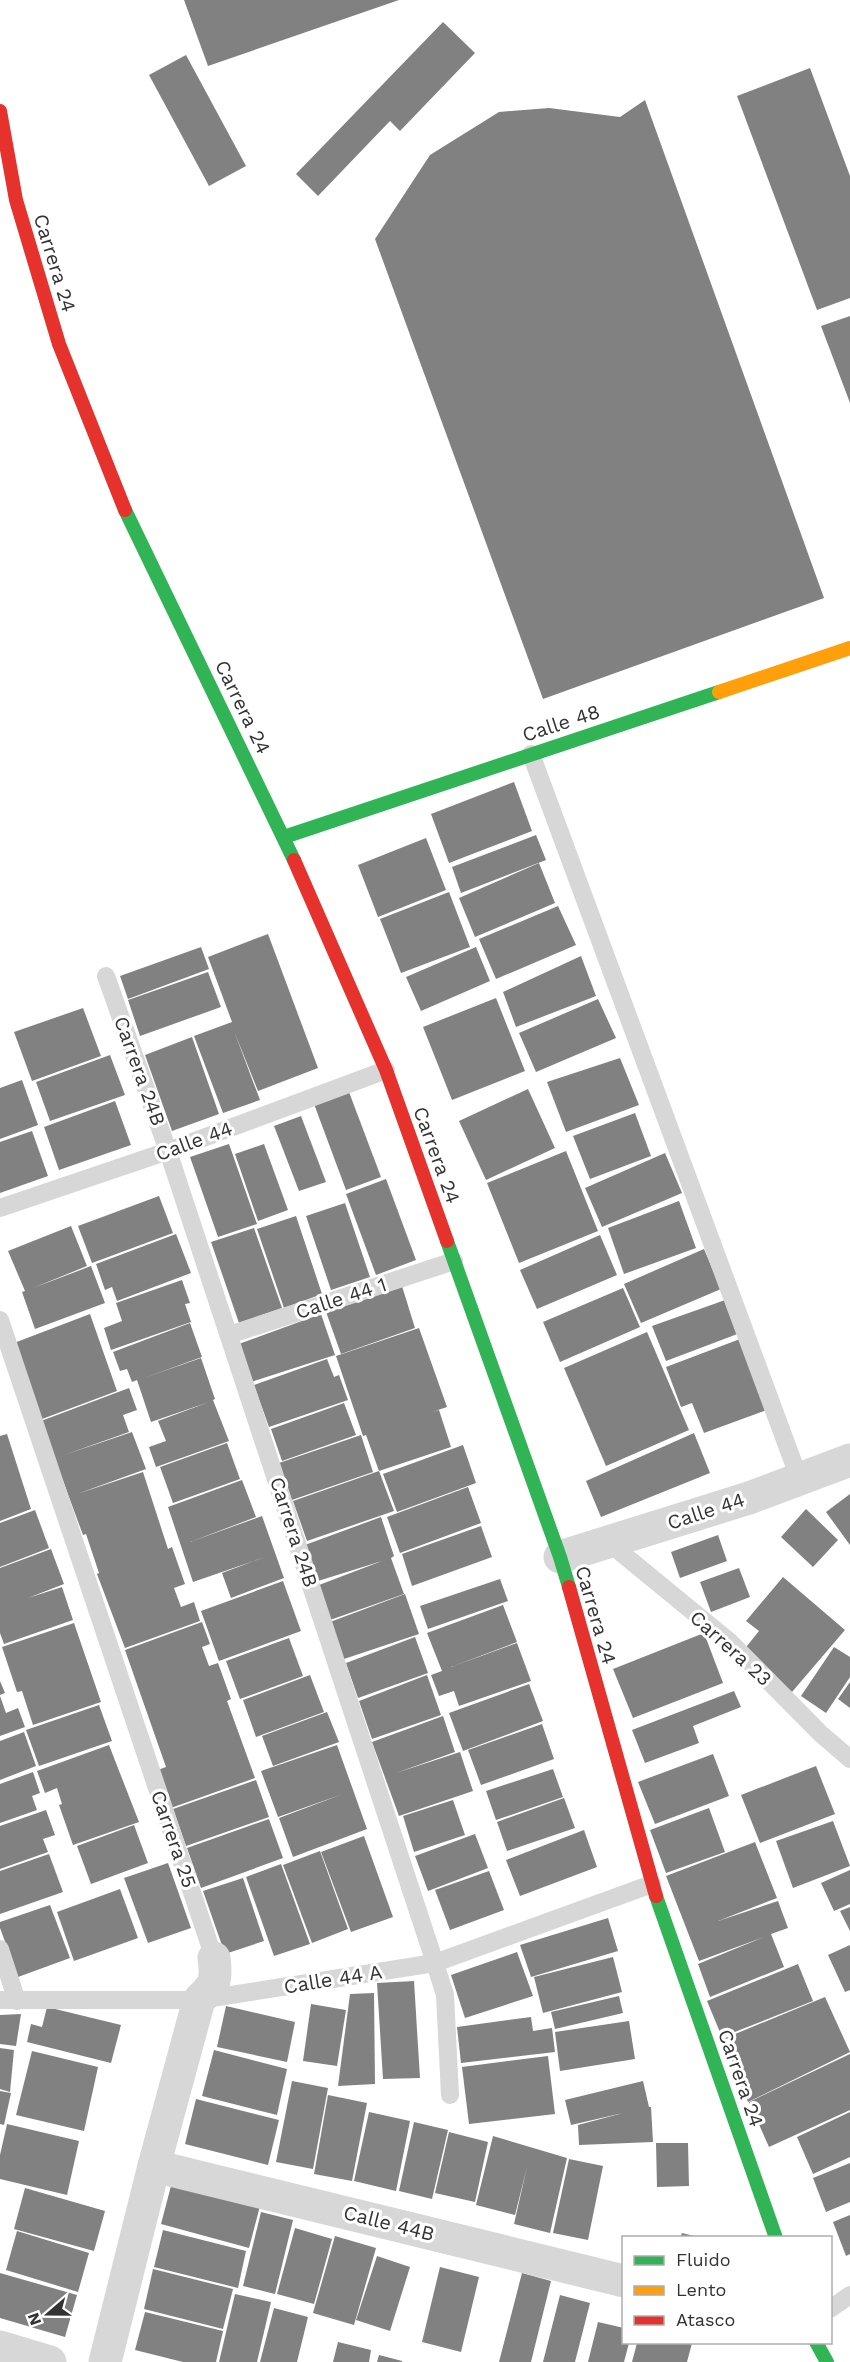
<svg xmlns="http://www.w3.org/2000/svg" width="850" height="2362" font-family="'Work Sans',sans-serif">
  <rect width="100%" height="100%" fill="#fff"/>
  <!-- building -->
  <g fill="#818181">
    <polygon points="184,0 399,0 208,66"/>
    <polygon points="443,22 475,53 400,131 390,121 318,196 296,174"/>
    <polygon points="186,55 246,166 209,186 149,75"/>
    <polygon points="810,68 850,176 850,298 817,310 737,96"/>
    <polygon points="645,100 824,598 543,699 375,239 430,155 499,112 549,108 620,117"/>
    <polygon points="850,316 850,403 821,326"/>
    <polygon points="514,782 532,831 449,863 431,814"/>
    <polygon points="536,835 546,860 461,893 452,867"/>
    <polygon points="426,838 446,890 378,917 358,865"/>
    <polygon points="539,863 555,903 475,937 459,898"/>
    <polygon points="449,892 470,947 401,973 380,919"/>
    <polygon points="558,906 576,945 496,979 479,939"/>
    <polygon points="268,934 318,1068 258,1091 234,1031 260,1100 223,1113 194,1036 232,1022 208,957"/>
    <polygon points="201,947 209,969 128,999 120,976"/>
    <polygon points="476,947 490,981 421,1011 406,977"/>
    <polygon points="581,956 596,996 516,1027 503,992"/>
    <polygon points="208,972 221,1007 140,1036 128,1000"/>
    <polygon points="496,998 525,1071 452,1100 423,1027"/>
    <polygon points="598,999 616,1038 536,1072 519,1033"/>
    <polygon points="83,1008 101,1056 32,1081 14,1032"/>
    <polygon points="192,1037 219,1114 172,1131 145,1055"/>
    <polygon points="110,1055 125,1095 50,1121 36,1082"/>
    <polygon points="620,1058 639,1105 566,1132 547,1082"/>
    <polygon points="22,1080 38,1125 0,1139 0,1088"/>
    <polygon points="528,1089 555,1148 486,1180 459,1121"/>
    <polygon points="349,1092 381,1177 346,1190 314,1104"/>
    <polygon points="115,1101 131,1145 59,1170 44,1127"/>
    <polygon points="635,1113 651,1156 590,1179 573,1136"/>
    <polygon points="301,1116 326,1182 299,1191 274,1126"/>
    <polygon points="32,1131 48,1176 0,1193 0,1142"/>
    <polygon points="229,1144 257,1224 218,1237 190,1157"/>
    <polygon points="264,1144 288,1210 258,1221 235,1154"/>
    <polygon points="566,1151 598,1231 519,1263 487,1183"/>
    <polygon points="665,1153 682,1193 602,1227 585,1188"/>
    <polygon points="386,1179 416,1260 376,1275 346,1194"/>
    <polygon points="159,1196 173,1233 92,1263 78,1226"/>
    <polygon points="679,1201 696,1248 624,1274 608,1228"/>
    <polygon points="345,1203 370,1277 331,1290 306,1216"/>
    <polygon points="296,1216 322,1294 284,1308 257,1229"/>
    <polygon points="71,1226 87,1266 33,1288 91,1266 105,1303 35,1329 22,1292 25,1291 8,1251"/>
    <polygon points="254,1228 282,1308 239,1323 211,1242"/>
    <polygon points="176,1234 191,1273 117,1301 112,1287 105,1290 96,1264"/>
    <polygon points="600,1235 617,1275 537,1309 520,1270"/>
    <polygon points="704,1249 721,1289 641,1323 624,1284"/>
    <polygon points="182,1280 190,1303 185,1304 191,1322 111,1350 104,1328 122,1321 116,1303"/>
    <polygon points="401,1283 415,1328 341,1354 325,1309"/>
    <polygon points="623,1288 640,1327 560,1362 543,1322"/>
    <polygon points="728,1299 740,1333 666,1361 652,1326"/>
    <polygon points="90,1314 117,1391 42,1419 14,1343"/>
    <polygon points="321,1314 335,1355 248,1383 236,1345"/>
    <polygon points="190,1323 202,1357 144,1378 201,1358 215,1399 213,1400 229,1441 156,1467 149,1447 166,1441 158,1421 209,1402 151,1422 137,1380 132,1382 127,1369 120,1371 113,1352"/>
    <polygon points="419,1328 447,1407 432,1412 439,1410 451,1447 379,1471 394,1511 307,1541 293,1501 379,1471 366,1435 363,1436 336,1356"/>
    <polygon points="647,1332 689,1430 606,1466 564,1368"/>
    <polygon points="740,1339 767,1410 704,1433 692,1403 681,1407 666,1367"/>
    <polygon points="327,1359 334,1377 339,1375 348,1400 269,1427 254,1385"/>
    <polygon points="129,1388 137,1410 123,1415 129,1432 64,1455 132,1432 146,1469 77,1494 143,1472 168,1549 172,1547 185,1584 174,1588 181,1607 194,1602 200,1621 125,1648 97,1574 99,1573 86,1534 83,1535 41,1421"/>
    <polygon points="344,1403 356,1435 282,1461 271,1429"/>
    <polygon points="694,1433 710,1473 601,1517 586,1481"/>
    <polygon points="7,1434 31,1509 0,1521 0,1436"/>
    <polygon points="361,1435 373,1472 289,1501 276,1464"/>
    <polygon points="227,1443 240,1479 173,1503 160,1467"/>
    <polygon points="463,1445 476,1483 397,1512 383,1474"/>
    <polygon points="242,1480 256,1517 190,1542 262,1516 284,1578 231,1598 222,1573 265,1557 193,1582 168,1507"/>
    <polygon points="468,1487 481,1523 400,1553 387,1517"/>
    <polygon points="850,1494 850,1545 826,1512"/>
    <polygon points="806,1509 838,1540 813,1567 781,1537"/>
    <polygon points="35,1510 49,1548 0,1567 0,1523"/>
    <polygon points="381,1517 394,1556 391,1558 404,1594 330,1620 319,1585 382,1561 318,1581 305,1545"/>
    <polygon points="481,1526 492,1557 412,1586 402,1554"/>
    <polygon points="718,1535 727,1561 680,1578 671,1552"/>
    <polygon points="51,1549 64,1584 28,1598 62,1587 73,1620 4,1644 0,1633 0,1568"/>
    <polygon points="739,1568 750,1597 711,1612 700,1582"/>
    <polygon points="783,1577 845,1630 792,1692 743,1651 759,1631 746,1621"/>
    <polygon points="500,1579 508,1601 428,1629 420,1606"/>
    <polygon points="283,1581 301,1631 219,1661 201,1611"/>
    <polygon points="405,1594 419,1634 344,1659 330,1622"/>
    <polygon points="503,1605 517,1642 451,1667 517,1643 531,1681 459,1706 454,1691 439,1696 431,1675 442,1671 427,1633"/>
    <polygon points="202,1622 210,1644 202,1647 209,1666 218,1663 231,1699 227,1701 255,1778 168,1809 155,1771 166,1767 125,1650"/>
    <polygon points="74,1623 101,1702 33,1725 22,1691 17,1692 2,1647"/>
    <polygon points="704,1633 723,1683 633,1718 613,1669"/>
    <polygon points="415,1637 428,1673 358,1698 346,1663"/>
    <polygon points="289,1638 303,1676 240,1699 226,1661"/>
    <polygon points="834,1647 850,1657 850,1677 826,1713 801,1696"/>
    <polygon points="310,1675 324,1712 256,1737 243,1700"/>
    <polygon points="427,1675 441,1715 372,1739 359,1701"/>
    <polygon points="0,1681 5,1693 0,1695"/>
    <polygon points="850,1682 850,1708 838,1699"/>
    <polygon points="529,1684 543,1721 463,1751 449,1713"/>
    <polygon points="734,1691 741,1707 693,1726 699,1743 645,1763 632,1730"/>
    <polygon points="0,1696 6,1713 18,1708 25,1727 0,1736"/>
    <polygon points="99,1705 112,1741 39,1766 26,1730"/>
    <polygon points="327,1712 339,1742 273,1766 262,1736"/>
    <polygon points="443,1716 455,1752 396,1773 460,1752 473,1791 399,1816 372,1742"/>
    <polygon points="542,1724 554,1759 481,1785 468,1750"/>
    <polygon points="24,1732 36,1766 0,1780 0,1741"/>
    <polygon points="109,1745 139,1822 73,1845 59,1805 62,1804 57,1788 45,1793 37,1771"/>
    <polygon points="337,1745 367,1829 293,1857 279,1818 343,1794 278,1817 261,1771"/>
    <polygon points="713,1754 729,1796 655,1824 638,1782"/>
    <polygon points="816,1766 835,1814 760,1843 741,1795"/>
    <polygon points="553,1769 563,1797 496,1820 486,1791"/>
    <polygon points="33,1772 40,1793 32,1796 37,1810 0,1823 0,1784"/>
    <polygon points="256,1780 269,1817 186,1846 173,1809"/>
    <polygon points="564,1798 575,1828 507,1851 497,1822"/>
    <polygon points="453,1800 465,1835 414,1852 403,1816"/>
    <polygon points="709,1808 725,1852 666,1873 650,1830"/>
    <polygon points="46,1810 55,1835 43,1839 48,1852 0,1869 0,1826"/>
    <polygon points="269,1819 283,1858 201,1888 187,1848"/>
    <polygon points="833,1821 850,1866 793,1888 776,1841"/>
    <polygon points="134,1825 148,1863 91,1884 77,1846"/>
    <polygon points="584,1830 597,1867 520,1896 506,1860"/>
    <polygon points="475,1834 488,1868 428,1891 415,1856"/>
    <polygon points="364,1836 393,1917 351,1932 321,1852"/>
    <polygon points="755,1842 777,1898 718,1921 778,1901 788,1928 771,1934 784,1967 710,1997 698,1964 764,1937 699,1961 666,1876"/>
    <polygon points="320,1851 348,1929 312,1943 283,1865"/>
    <polygon points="49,1854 63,1892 0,1914 0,1871"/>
    <polygon points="168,1863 191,1928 148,1943 124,1878"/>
    <polygon points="281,1864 310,1944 274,1956 246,1877"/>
    <polygon points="850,1870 850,1904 834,1911 821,1883"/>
    <polygon points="489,1871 504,1910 450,1930 435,1890"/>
    <polygon points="243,1878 264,1941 225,1954 203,1891"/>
    <polygon points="120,1889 138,1938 74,1961 57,1912"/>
    <polygon points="50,1905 70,1958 18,1977 0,1928 0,1922"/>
    <polygon points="850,1907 850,1931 840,1911"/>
    <polygon points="608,1918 618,1951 531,1977 520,1945"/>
    <polygon points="850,1945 850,1990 845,1992 828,1955"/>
    <polygon points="517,1952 533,1996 465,2018 451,1975"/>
    <polygon points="613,1957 622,1992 543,2013 534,1977"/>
    <polygon points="798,1964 813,2001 722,2037 707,2001"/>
    <polygon points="414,1981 420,2078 383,2079 377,1983"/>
    <polygon points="374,1993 375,2084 338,2086 350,1994"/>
    <polygon points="619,1996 623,2013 555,2029 551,2012"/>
    <polygon points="825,1997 850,2052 748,2102 723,2039"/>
    <polygon points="311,2004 346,2010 337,2066 303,2061"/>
    <polygon points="226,2006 295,2022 287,2062 217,2047"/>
    <polygon points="47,2007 121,2025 111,2063 27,2042 31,2024 42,2027"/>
    <polygon points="21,2014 16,2046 0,2044 0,2015"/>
    <polygon points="531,2017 533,2031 552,2028 555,2052 461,2063 457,2027"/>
    <polygon points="629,2021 635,2059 560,2071 555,2032"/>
    <polygon points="0,2048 14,2050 10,2092 0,2089"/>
    <polygon points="214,2050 287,2069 277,2115 202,2096"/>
    <polygon points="32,2051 98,2067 84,2131 16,2115"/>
    <polygon points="850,2054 850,2110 769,2147 749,2102"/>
    <polygon points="548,2056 555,2114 469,2124 462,2067"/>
    <polygon points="292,2081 328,2088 313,2169 276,2162"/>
    <polygon points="643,2081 649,2107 651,2107 653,2142 579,2145 578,2125 623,2113 571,2125 565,2100"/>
    <polygon points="0,2091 11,2093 4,2125 0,2124"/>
    <polygon points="328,2095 367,2103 352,2181 314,2174"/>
    <polygon points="196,2099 279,2120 268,2165 185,2144"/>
    <polygon points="369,2112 410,2121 396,2191 354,2181"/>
    <polygon points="850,2112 850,2157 813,2174 797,2137"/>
    <polygon points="414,2122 448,2130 432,2199 399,2191"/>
    <polygon points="7,2124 79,2141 67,2195 0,2179 0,2155"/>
    <polygon points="449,2132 488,2142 475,2202 435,2193"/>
    <polygon points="493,2136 567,2158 550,2233 514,2224 527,2167 515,2215 476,2205"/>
    <polygon points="656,2143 688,2143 689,2186 657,2187"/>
    <polygon points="569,2159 603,2166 588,2240 553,2233"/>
    <polygon points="850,2163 850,2202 826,2212 813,2178"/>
    <polygon points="172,2182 260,2206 249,2248 161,2224"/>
    <polygon points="25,2188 105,2211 94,2251 14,2229"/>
    <polygon points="261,2212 293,2220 275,2294 243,2286"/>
    <polygon points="850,2215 850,2254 846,2256 833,2222"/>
    <polygon points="295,2228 332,2239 314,2304 277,2294"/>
    <polygon points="163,2230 246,2251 238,2288 154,2267"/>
    <polygon points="17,2231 89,2253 78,2292 6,2270"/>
    <polygon points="682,2233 698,2237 698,2238 680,2238"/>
    <polygon points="335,2236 376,2248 354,2325 313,2313"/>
    <polygon points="377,2256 410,2267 390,2331 356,2320"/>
    <polygon points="440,2267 479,2277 461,2352 422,2342"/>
    <polygon points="153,2269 233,2289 223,2329 144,2309"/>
    <polygon points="0,2273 77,2295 65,2337 0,2318"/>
    <polygon points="522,2273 551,2281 531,2362 499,2362"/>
    <polygon points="235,2294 271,2302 257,2362 219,2362"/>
    <polygon points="560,2295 590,2303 575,2362 543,2362"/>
    <polygon points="274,2308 308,2317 297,2362 260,2362"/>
    <polygon points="145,2312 223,2331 216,2362 183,2362 135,2350"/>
    <polygon points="598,2322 624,2328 624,2342 629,2343 624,2362 588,2362"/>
    <polygon points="338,2342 371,2350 369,2362 333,2362"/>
    <polygon points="637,2343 692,2343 687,2362 632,2362"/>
    <polygon points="379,2355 402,2361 402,2362 377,2362"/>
  </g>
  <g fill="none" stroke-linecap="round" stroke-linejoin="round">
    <!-- lane -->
    <g stroke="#d7d7d7" stroke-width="18">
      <polyline points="531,754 799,1478"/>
      <polyline points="106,976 168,1151 435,1963 445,1995 450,2095"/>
      <polyline points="0,1208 168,1151 386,1070"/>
      <polyline points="0,1320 214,1958"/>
      <polyline points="229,1335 454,1261"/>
      <polyline points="608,1542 730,1642 821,1734 850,1759"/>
      <polyline points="0,1949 17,2001"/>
      <polyline points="0,2000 199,2000 435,1963 652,1884"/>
      <polyline points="830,2309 850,2295"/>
    </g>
    <!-- street -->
    <g stroke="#d7d7d7" stroke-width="33">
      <polyline points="560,1557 749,1498 850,1460"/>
      <polyline points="154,2166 624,2281"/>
      <polyline points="0,2347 50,2362"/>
      <path d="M 105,2362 L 154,2166 L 199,2000 C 215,1985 217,1981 214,1958"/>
    </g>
    <!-- fast -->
    <g stroke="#30b455" stroke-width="14">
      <polyline points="125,510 294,860"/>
      <polyline points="284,837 719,692"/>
      <polyline points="447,1241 560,1557 569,1587"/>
      <polyline points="656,1896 776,2238"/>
      <polyline points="816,2342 827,2362"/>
    </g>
    <!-- slow -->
    <polyline stroke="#ff9f0a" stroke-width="14" points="719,692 850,648"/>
    <!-- jam -->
    <g stroke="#e5322d" stroke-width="14">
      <polyline points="0,111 16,200 59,344 125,510"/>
      <polyline points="294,860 386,1070 447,1241"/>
      <polyline points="569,1587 656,1896"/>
    </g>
  </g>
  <g text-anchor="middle" stroke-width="6" stroke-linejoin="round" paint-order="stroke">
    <!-- street labels -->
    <g font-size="20" fill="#333" stroke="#fff">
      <text transform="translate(55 263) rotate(73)" y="7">Carrera 24</text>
      <text transform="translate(243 707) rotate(64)" y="7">Carrera 24</text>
      <text transform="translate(561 723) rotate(-18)" y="7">Calle 48</text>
      <text transform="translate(140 1071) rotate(70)" y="7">Carrera 24B</text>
      <text transform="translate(194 1141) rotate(-20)" y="7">Calle 44</text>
      <text transform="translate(437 1155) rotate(70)" y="7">Carrera 24</text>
      <text transform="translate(341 1298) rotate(-18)" y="7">Calle 44 1</text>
      <text transform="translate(706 1511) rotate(-18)" y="7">Calle 44</text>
      <text transform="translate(294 1532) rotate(72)" y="7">Carrera 24B</text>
      <text transform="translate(596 1615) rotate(74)" y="7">Carrera 24</text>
      <text transform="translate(731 1648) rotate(42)" y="7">Carrera 23</text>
      <text transform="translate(174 1839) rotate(71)" y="7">Carrera 25</text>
      <text transform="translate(333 1979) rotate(-9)" y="7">Calle 44 A</text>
      <text transform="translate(741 2078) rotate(71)" y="7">Carrera 24</text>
      <text transform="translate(389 2223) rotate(14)" y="7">Calle 44B</text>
    </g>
  </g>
  <!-- legend -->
  <rect x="622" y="2236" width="210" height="108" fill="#ffffff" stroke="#adadad" stroke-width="1.5"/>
  <rect x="634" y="2256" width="30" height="9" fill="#30b455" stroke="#adadad" stroke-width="1.5"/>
  <text x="676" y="2266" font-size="18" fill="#333333">Fluido</text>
  <rect x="634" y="2286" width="30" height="9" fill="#ff9f0a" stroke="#adadad" stroke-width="1.5"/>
  <text x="676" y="2296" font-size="18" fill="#333333">Lento</text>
  <rect x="634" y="2316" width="30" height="9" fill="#e5322d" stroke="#adadad" stroke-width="1.5"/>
  <text x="676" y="2326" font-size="18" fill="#333333">Atasco</text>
  <!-- north arrow -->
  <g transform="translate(48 2314) rotate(250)" stroke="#ffffff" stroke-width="4.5" paint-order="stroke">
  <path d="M0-4.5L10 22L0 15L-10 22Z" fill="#333333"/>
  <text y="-9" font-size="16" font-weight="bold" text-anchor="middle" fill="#333333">N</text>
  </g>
</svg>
